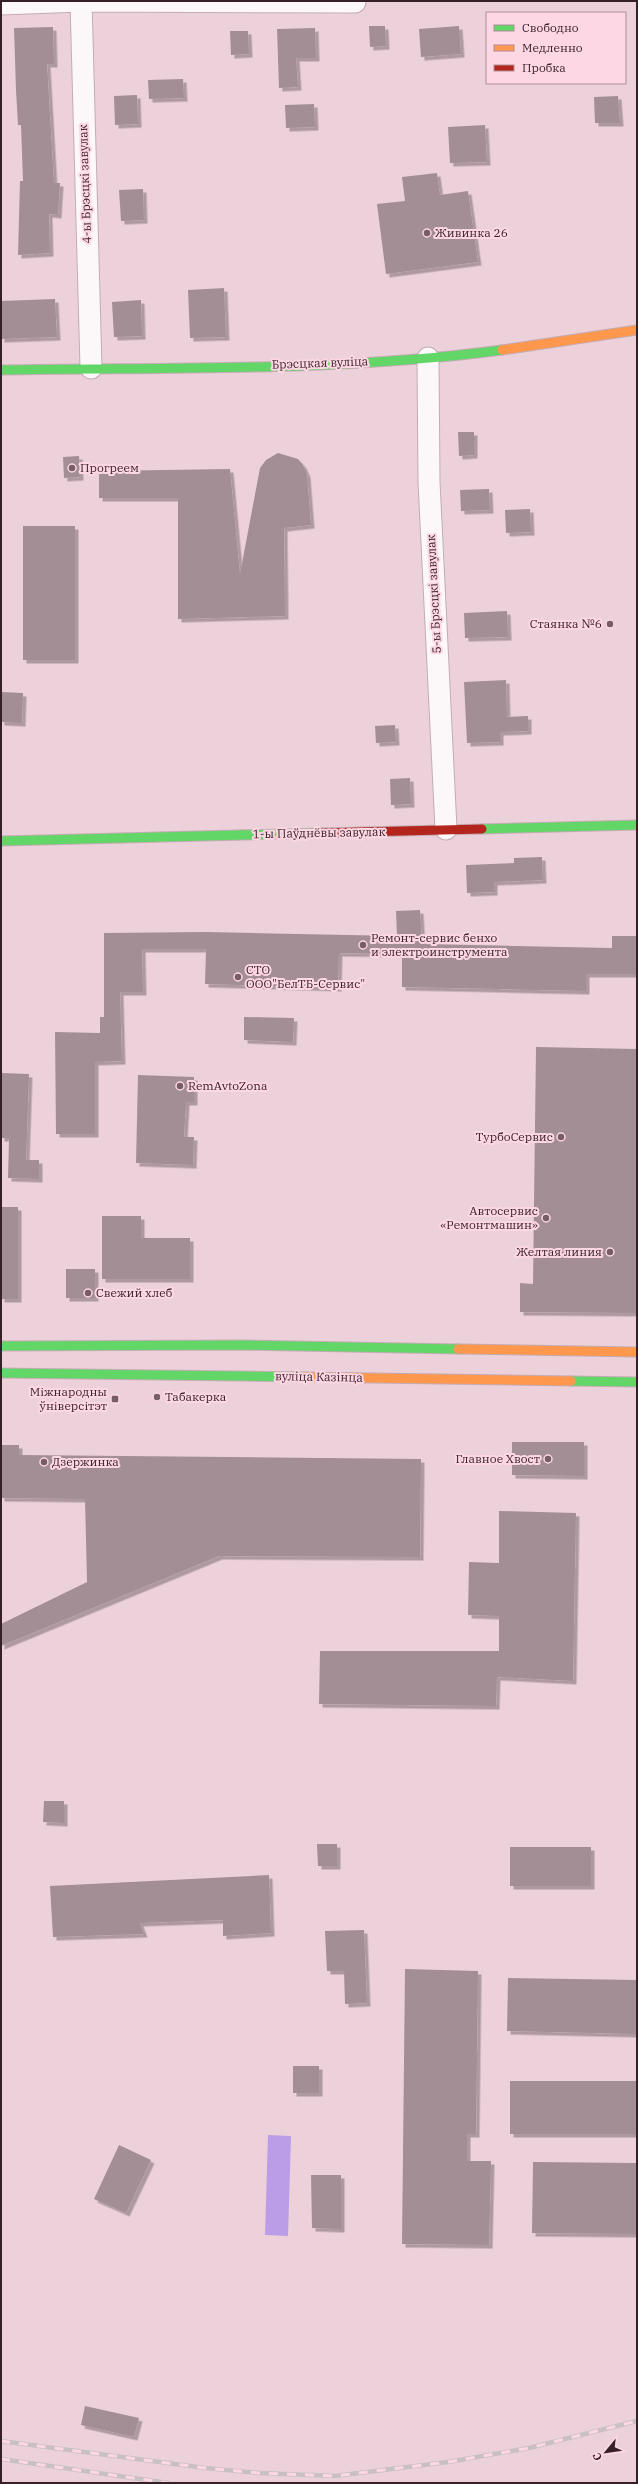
<svg xmlns="http://www.w3.org/2000/svg" width="638" height="2484" font-family="'IBM Plex Serif',serif">
  <defs>
    <filter id="shadow"><feDropShadow dx="3.5" dy="3.5" stdDeviation="0" flood-color="#0004"/></filter>
  </defs>
  <rect width="100%" height="100%" fill="#edd1da"/>
  <!-- water -->
  <polygon fill="#bb9ce6" points="268,2135 291,2136 288,2236 265,2235"/>
  <!-- building -->
  <g fill="#a48e96" filter="url(#shadow)">
    <polygon points="369,26 385,26 386,46 370,47"/>
    <polygon points="459,26 461,54 421,57 419,29"/>
    <polygon points="53,27 54,64 47,64 54,183 60,183 58,215 49,214 50,253 18,255 20,181 23,181 21,125 18,125 16,90 14,28"/>
    <polygon points="315,28 316,58 296,58 298,87 279,88 277,29"/>
    <polygon points="230,31 248,31 249,54 231,55"/>
    <polygon points="183,79 184,98 149,99 148,80"/>
    <polygon points="137,95 138,124 115,125 114,96"/>
    <polygon points="618,96 620,123 595,123 594,97"/>
    <polygon points="314,104 315,127 286,128 285,105"/>
    <polygon points="485,125 487,162 450,163 448,127"/>
    <polygon points="437,173 440,195 468,191 478,262 386,274 377,204 405,201 402,177"/>
    <polygon points="143,189 144,220 121,221 119,190"/>
    <polygon points="224,288 226,337 190,338 188,290"/>
    <polygon points="55,299 57,337 1,339 1,301"/>
    <polygon points="141,300 142,336 114,337 112,302"/>
    <polygon points="458,432 474,432 474,455 459,456"/>
    <polygon points="278,453 298,459 303,465 307,474 311,525 284,528 285,616 178,619 178,498 99,498 99,471 230,469 240,574 260,468 266,460"/>
    <polygon points="79,456 80,477 64,478 63,457"/>
    <polygon points="489,489 490,510 461,511 460,490"/>
    <polygon points="530,509 531,532 506,533 505,510"/>
    <rect x="23" y="526" width="52" height="134"/>
    <polygon points="507,611 508,637 465,638 464,613"/>
    <polygon points="506,680 507,717 528,716 528,731 500,732 500,742 467,743 464,682"/>
    <polygon points="1,692 23,693 22,723 1,722"/>
    <polygon points="395,725 396,742 376,743 375,726"/>
    <polygon points="410,778 411,804 391,805 390,779"/>
    <polygon points="542,857 543,880 494,882 494,892 467,893 466,865 514,863 514,858"/>
    <polygon points="420,910 422,944 612,948 612,936 637,936 637,974 586,974 586,991 402,987 402,954 339,953 338,988 205,984 206,949 142,949 143,992 120,992 122,1061 95,1062 95,1134 56,1134 55,1032 100,1033 100,1017 104,1017 104,933 206,932 397,936 396,911"/>
    <polygon points="244,1017 294,1018 293,1042 244,1040"/>
    <polygon points="536,1047 637,1049 637,1313 520,1312 520,1283 533,1284"/>
    <polygon points="1,1073 29,1074 26,1160 39,1160 39,1179 8,1178 9,1138 1,1138"/>
    <polygon points="138,1075 194,1077 194,1102 186,1102 184,1137 194,1137 193,1165 136,1163"/>
    <rect x="1" y="1207" width="17" height="92"/>
    <polygon points="102,1216 141,1216 141,1238 190,1238 190,1279 102,1279"/>
    <rect x="66" y="1269" width="29" height="29"/>
    <polygon points="512,1442 584,1442 584,1476 512,1475"/>
    <polygon points="1,1445 19,1445 19,1455 421,1459 420,1557 219,1556 1,1646 1,1624 87,1582 85,1499 1,1498"/>
    <polygon points="499,1511 576,1513 573,1681 497,1677 496,1706 319,1704 320,1651 499,1651 499,1616 468,1615 469,1562 499,1563"/>
    <polygon points="44,1801 64,1801 64,1823 43,1822"/>
    <polygon points="317,1844 337,1844 337,1866 318,1866"/>
    <rect x="510" y="1847" width="81" height="39"/>
    <polygon points="269,1875 271,1933 223,1936 223,1920 140,1923 144,1934 53,1937 50,1886"/>
    <polygon points="364,1930 367,2003 345,2004 344,1971 327,1971 325,1931"/>
    <polygon points="405,1969 478,1971 476,2134 467,2134 467,2161 491,2161 489,2245 402,2244"/>
    <polygon points="508,1978 637,1980 637,2034 507,2031"/>
    <rect x="293" y="2066" width="26" height="27"/>
    <rect x="510" y="2081" width="127" height="53"/>
    <polygon points="119,2145 151,2160 126,2213 94,2199"/>
    <polygon points="533,2162 637,2163 637,2234 532,2233"/>
    <polygon points="311,2175 341,2175 341,2229 312,2228"/>
    <polygon points="85,2406 139,2418 134,2437 81,2425"/>
  </g>
  <g fill="none" stroke-linecap="round" stroke-linejoin="round">
    <defs>
      <g id="street">
        <polyline points="81,1 91,368"/>
        <polyline points="1,4 81,1 355,2"/>
        <polyline points="428,358 429,482 446,829"/>
      </g>
      <g id="fast">
        <path d="M 1,370 C 168,367 336,372 502,350"/>
        <polyline points="482,829 637,825"/>
        <polyline points="1,841 321,833"/>
        <polyline points="1,1346 243,1345 458,1349"/>
        <polyline points="1,1373 304,1377"/>
        <polyline points="571,1381 637,1382"/>
      </g>
      <g id="slow">
        <polyline points="502,350 637,330"/>
        <polyline points="458,1349 637,1352"/>
        <polyline points="304,1377 571,1381"/>
      </g>
      <polyline id="jam" points="321,833 482,829"/>
    </defs>
    <!-- street casing -->
    <use href="#street" stroke="#c3acb4" stroke-width="23"/>
    <!-- fast casing -->
    <use href="#fast" stroke="#c3acb4" stroke-width="11"/>
    <!-- slow casing -->
    <use href="#slow" stroke="#c3acb4" stroke-width="11"/>
    <!-- jam casing -->
    <use href="#jam" stroke="#c3acb4" stroke-width="11"/>
    <!-- street -->
    <use href="#street" stroke="#fcf8f9" stroke-width="21"/>
    <!-- fast -->
    <use href="#fast" stroke="#63d668" stroke-width="9"/>
    <!-- slow -->
    <use href="#slow" stroke="#ff974d" stroke-width="9"/>
    <!-- jam -->
    <use href="#jam" stroke="#b3261e" stroke-width="9"/>
    <defs>
      <g id="rail">
        <polyline points="1,2441 205,2468 259,2473 335,2476 448,2462 529,2448 637,2421"/>
        <polyline points="1,2459 168,2483"/>
      </g>
    </defs>
    <!-- rail casing -->
    <use href="#rail" stroke="#c8c0c2" stroke-width="4.5"/>
    <!-- rail -->
    <use href="#rail" stroke="#fdd7e3" stroke-width="3" stroke-dasharray="9" stroke-linecap="butt"/>
  </g>
  <!-- markers -->
  <g fill="#765d66" stroke="#fdd7e3" stroke-width="1.5">
    <circle cx="427" cy="233" r="4"/>
    <circle cx="72" cy="468" r="4"/>
    <circle cx="610" cy="624" r="4"/>
    <circle cx="363" cy="945" r="4"/>
    <circle cx="238" cy="977" r="4"/>
    <circle cx="180" cy="1086" r="4"/>
    <circle cx="561" cy="1137" r="4"/>
    <circle cx="546" cy="1218" r="4"/>
    <circle cx="610" cy="1252" r="4"/>
    <circle cx="88" cy="1293" r="4"/>
    <circle cx="157" cy="1397" r="4"/>
    <rect x="111" y="1395" width="8" height="8" rx="2"/>
    <circle cx="548" cy="1459" r="4"/>
    <circle cx="44" cy="1462" r="4"/>
  </g>
  <g text-anchor="middle" stroke-width="4" stroke-linejoin="round" paint-order="stroke">
    <!-- street labels -->
    <g font-size="12" fill="#361f27" stroke="#fdd7e3">
      <text transform="translate(85 184) rotate(-92)" y="4">4-ы Брэсцкі завулак</text>
      <text transform="translate(320 363) rotate(-2)" y="4">Брэсцкая вуліца</text>
      <text transform="translate(434 594) rotate(-93)" y="4">5-ы Брэсцкі завулак</text>
      <text transform="translate(319 833) rotate(-1)" y="4">1-ы Паўднёвы завулак</text>
      <text transform="translate(319 1377) rotate(1)" y="4">вуліца Казінца</text>
    </g>
    <!-- poi labels -->
    <g font-size="12" fill="#361f27" stroke="#fdd7e3" text-anchor="start">
      <text x="435" y="237">Живинка 26</text>
      <text x="80" y="472">Прогреем</text>
      <text x="602" y="628" text-anchor="end">Стаянка №6</text>
      <text x="371" y="942">Ремонт-сервис бенхо<tspan x="371" dy="14">и электроинструмента</tspan></text>
      <text x="246" y="974">СТО<tspan x="246" dy="14">ООО"БелТБ-Сервис"</tspan></text>
      <text x="188" y="1090">RemAvtoZona</text>
      <text x="553" y="1141" text-anchor="end">ТурбоСервис</text>
      <text x="538" y="1215" text-anchor="end">Автосервис<tspan x="538" dy="14">«Ремонтмашин»</tspan></text>
      <text x="602" y="1256" text-anchor="end">Желтая линия</text>
      <text x="96" y="1297">Свежий хлеб</text>
      <text x="107" y="1396" text-anchor="end">Міжнародны<tspan x="107" dy="14">ўніверсітэт</tspan></text>
      <text x="165" y="1401">Табакерка</text>
      <text x="540" y="1463" text-anchor="end">Главное Хвост</text>
      <text x="52" y="1466">Дзержинка</text>
    </g>
  </g>
  <!-- border -->
  <rect width="638" height="2484" fill="none" stroke="#361f27" stroke-width="4"/>
  <!-- legend -->
  <rect x="486" y="12" width="140" height="72" fill="#fdd7e3" stroke="#ad8d98"/>
  <rect x="494" y="25" width="20" height="6" fill="#63d668" stroke="#ad8d98"/>
  <text x="522" y="32" font-size="12" fill="#361f27">Свободно</text>
  <rect x="494" y="45" width="20" height="6" fill="#ff974d" stroke="#ad8d98"/>
  <text x="522" y="52" font-size="12" fill="#361f27">Медленно</text>
  <rect x="494" y="65" width="20" height="6" fill="#b3261e" stroke="#ad8d98"/>
  <text x="522" y="72" font-size="12" fill="#361f27">Пробка</text>
  <!-- north arrow -->
  <g transform="translate(606 2452) rotate(241)" stroke="#fdd7e3" stroke-width="3" paint-order="stroke">
  <path d="M0-3L7 15L0 10L-7 15Z" fill="#361f27"/>
  <text y="-6" font-size="11" font-weight="bold" text-anchor="middle" fill="#361f27">С</text>
  </g>
</svg>
